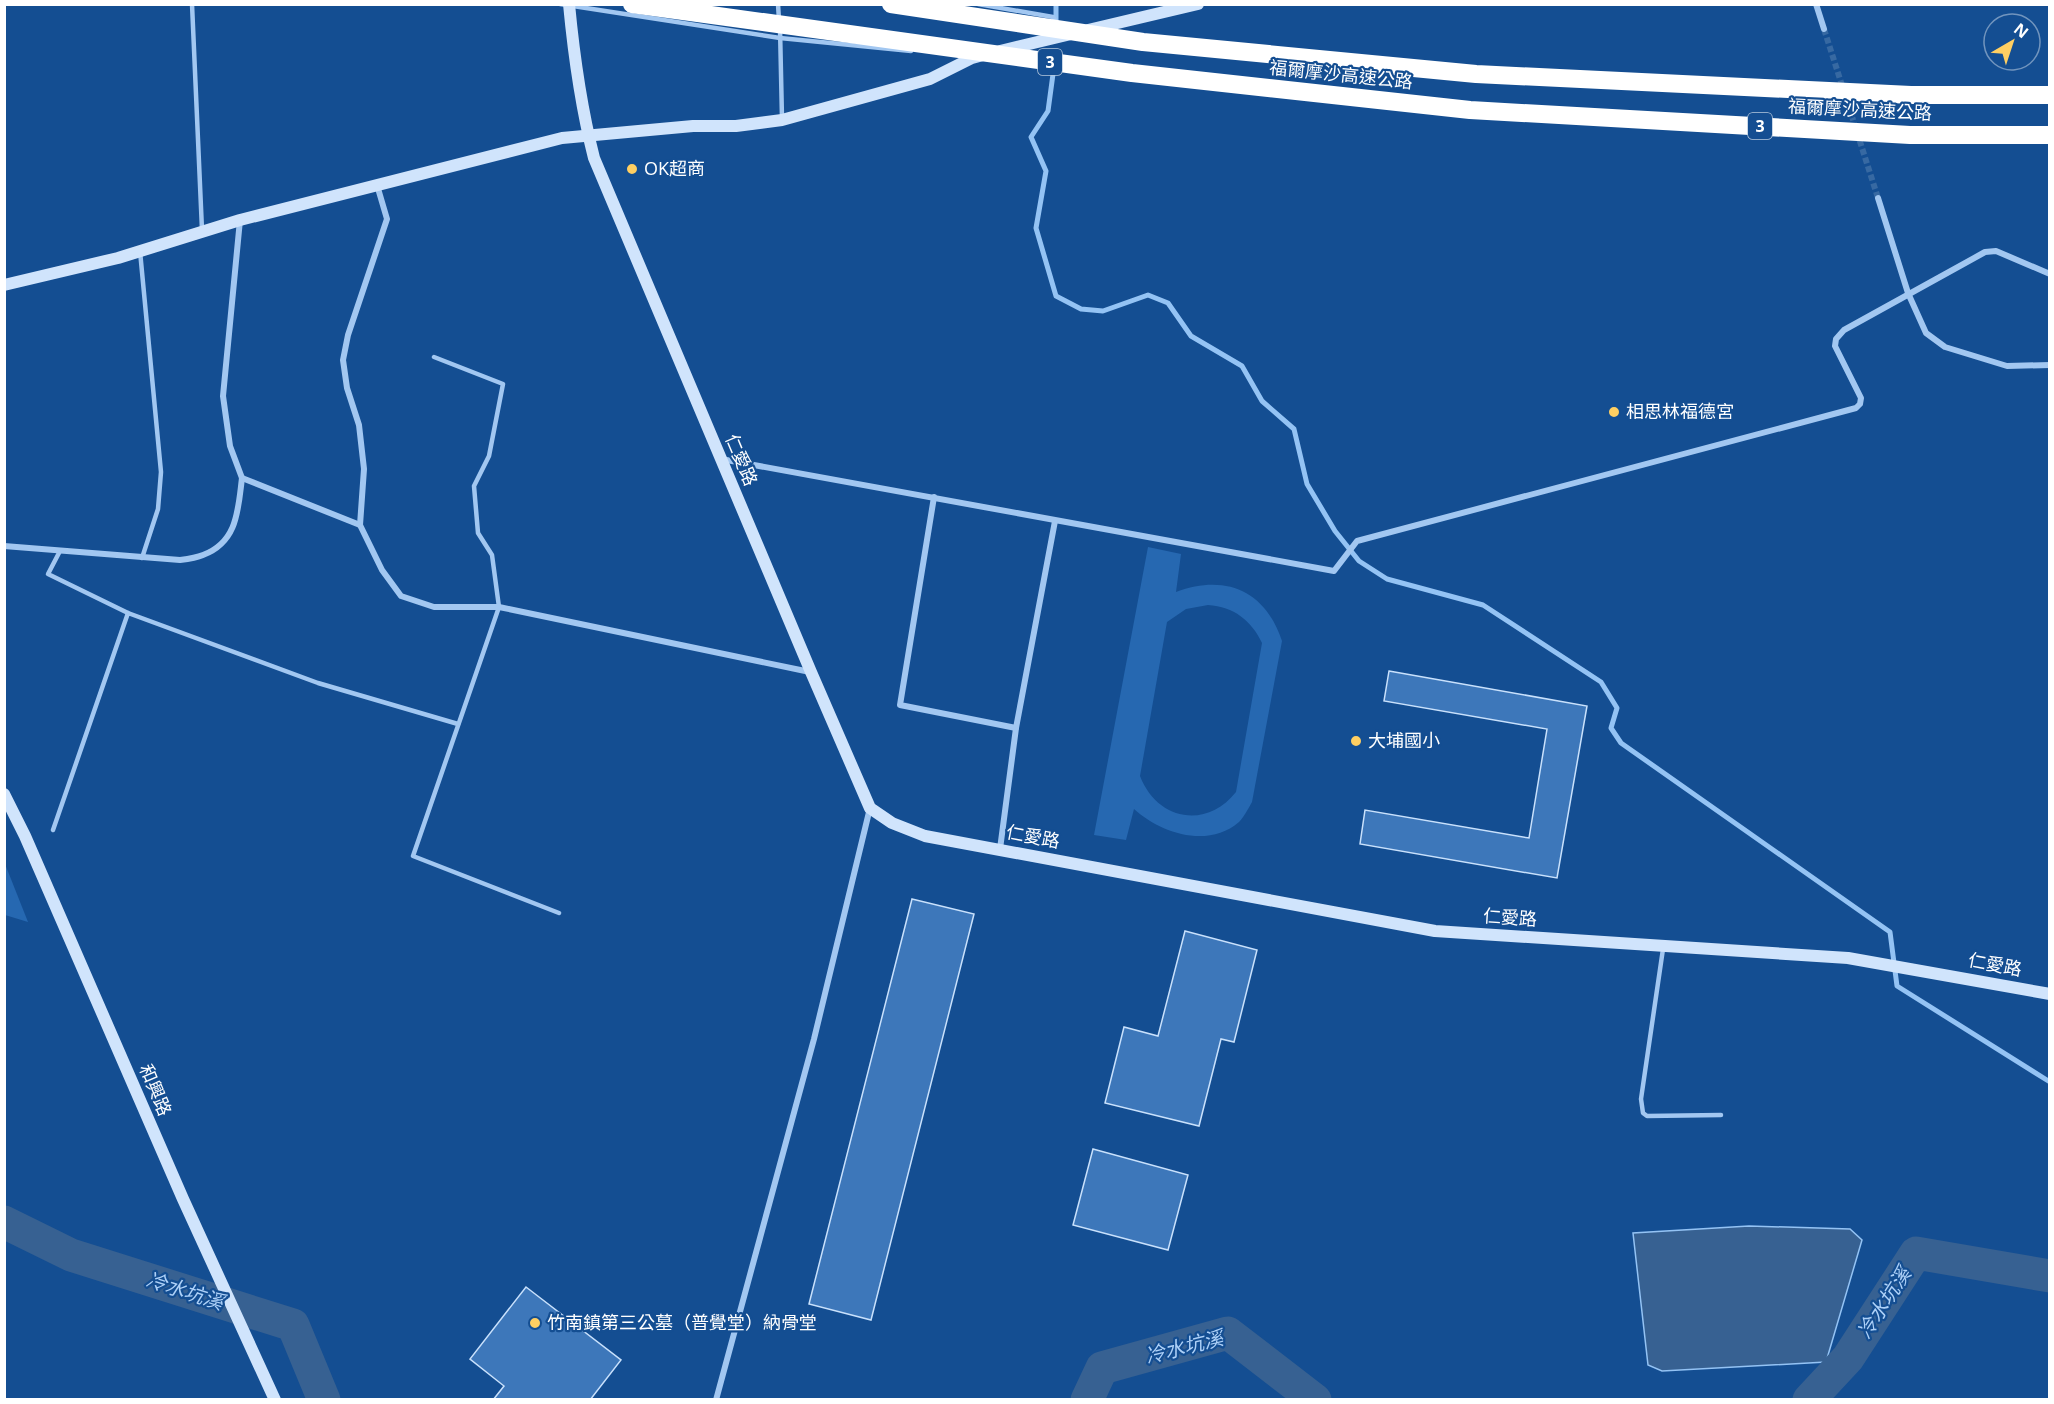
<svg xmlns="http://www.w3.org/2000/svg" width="2054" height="1404" font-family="'Open Sans','Noto Sans TC',sans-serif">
  <rect width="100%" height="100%" fill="#144e92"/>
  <!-- green -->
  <g fill="#2668b1" fill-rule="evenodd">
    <path d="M 1148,547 L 1181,554 L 1176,592 C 1225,574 1265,590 1282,641 L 1252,802 C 1248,809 1244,817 1239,822 C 1208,849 1160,833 1134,809 L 1126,840 L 1094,835 ZM 1208,605 C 1234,607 1251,620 1262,643 L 1236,792 C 1206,830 1157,820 1140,776 L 1167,622 L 1186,609 Z"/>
    <polygon points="4,864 5,864 28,922 5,915"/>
  </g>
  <!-- water -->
  <polygon fill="#376192" stroke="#94c3f4" stroke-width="1.5" points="1749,1226 1850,1229 1862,1240 1826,1362 1662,1371 1648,1365 1633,1233"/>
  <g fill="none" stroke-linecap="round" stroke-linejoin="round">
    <!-- stream -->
    <g stroke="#94c3f4" stroke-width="5">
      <polyline points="1056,4 1056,22"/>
      <polyline points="1056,52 1048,111 1031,137 1046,171 1036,228 1056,296 1081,309 1103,311 1148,295 1168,303 1191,336 1242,366 1262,401 1294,429 1307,484 1335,531 1359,561 1387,579 1483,605 1601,682 1617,708 1611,728 1621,743 1890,932 1897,986 2050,1082"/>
    </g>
    <!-- river -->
    <g stroke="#376192" stroke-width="33">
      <polyline points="4,1222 71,1255 293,1325 324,1400"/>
      <polyline points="1087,1400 1102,1368 1228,1333 1315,1400"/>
      <polyline points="1809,1400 1848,1358 1916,1253 2050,1276"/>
    </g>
  </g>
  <!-- building -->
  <g fill="#3d77ba" stroke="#c9e1fc" stroke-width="1.5">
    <polygon points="1389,671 1587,706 1557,878 1360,844 1365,810 1529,838 1547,729 1384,701"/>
    <polygon points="912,899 974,914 871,1320 809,1304"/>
    <polygon points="1185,931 1257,950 1234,1042 1221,1039 1199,1126 1105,1103 1124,1027 1158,1036"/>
    <polygon points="1093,1149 1188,1175 1168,1250 1073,1225"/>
    <polygon points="526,1287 621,1360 590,1400 493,1400 504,1386 470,1359"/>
  </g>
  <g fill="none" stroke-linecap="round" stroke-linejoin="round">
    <!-- street-tunnel -->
    <polyline stroke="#3769a2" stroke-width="6" stroke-dasharray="6 3" stroke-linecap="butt" points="1824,29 1878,198"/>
    <!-- lane -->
    <g stroke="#a2c7f1" stroke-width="4.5">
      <polyline points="192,4 202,230"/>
      <polyline points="560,4 780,38 911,51"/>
      <polyline points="778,4 779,20"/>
      <polyline points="978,4 1053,17 1057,23"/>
      <polyline points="780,28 782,119"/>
      <polyline points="140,251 161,472 158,509 142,558"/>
      <polyline points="434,357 503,384 489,456 474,486 478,533 492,555 499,607 413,856 559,913"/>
      <polyline points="60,551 48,574 128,613"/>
      <polyline points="53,830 128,613 318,683 458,724"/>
      <polyline points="1663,949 1641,1099 1643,1113 1647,1116 1721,1115"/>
    </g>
    <!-- street -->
    <g stroke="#a2c7f1" stroke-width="6">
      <polyline points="1816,4 1824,29"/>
      <polyline points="377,185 387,219 348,335 343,360 347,388 359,425 364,469 360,525 382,570 401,596 434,607 499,607 810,672"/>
      <polyline points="1878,198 1908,293 1926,333 1945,347 2007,366 2050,365"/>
      <polyline points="240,220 223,396 230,446 242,478 360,525"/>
      <polyline points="721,459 1334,571 1357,541 1856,408 1860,404 1861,398 1835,346 1836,339 1844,330 1985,252 1996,251 2050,274"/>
      <polyline points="934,497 900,705 1016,728"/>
      <path d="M 4,546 L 180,560 C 188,559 196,558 203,555 C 238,542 238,509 242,478"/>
      <polyline points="1000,849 1016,728 1055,521"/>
      <polyline points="716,1400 814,1039 870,808"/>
    </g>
    <!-- secondary -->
    <g stroke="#d0e4fc" stroke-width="12">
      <path d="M 569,4 C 574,57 581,107 594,158 L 811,672 L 870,808 L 892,823 L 925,836 L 1435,931 L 1848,958 L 2050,994"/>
      <polyline points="1088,30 1198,4"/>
      <polyline points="1000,51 1071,34"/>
      <polyline points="4,285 118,258 240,220 562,138 693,126 736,126 782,120 930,79 972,58 983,55"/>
      <polyline points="4,794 25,836 183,1199 275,1400"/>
    </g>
    <!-- highway -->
    <g stroke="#fff" stroke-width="18">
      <polyline points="632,4 1132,73 1470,110 1910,135 2050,135"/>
      <polyline points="891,4 1143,42 1476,74 1911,95 2050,95"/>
    </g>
  </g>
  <!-- markers -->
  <g fill="#ffcf62" stroke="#144e92" stroke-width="2">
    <circle cx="632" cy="169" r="6"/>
    <circle cx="1614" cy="412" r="6"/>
    <circle cx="1356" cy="741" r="6"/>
    <circle cx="535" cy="1323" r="6"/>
  </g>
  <g text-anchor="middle" stroke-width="4.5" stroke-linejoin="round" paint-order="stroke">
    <!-- shield labels -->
    <g fill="#144e92" stroke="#b8cade" stroke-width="1.5">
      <rect x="1038" y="49" width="24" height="26" rx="4.5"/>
      <rect x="1748" y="113" width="24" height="26" rx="4.5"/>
    </g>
    <g font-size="16" font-weight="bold" fill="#fff">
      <text x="1050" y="68">3</text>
      <text x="1760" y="132">3</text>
    </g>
    <!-- street labels -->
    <g font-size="18" fill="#fff" stroke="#144e92">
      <text transform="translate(1341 75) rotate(6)" y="6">福爾摩沙高速公路</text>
      <text transform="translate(1860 110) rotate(3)" y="6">福爾摩沙高速公路</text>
      <text transform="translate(741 460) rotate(67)" y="6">仁愛路</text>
      <text transform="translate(1033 837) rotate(11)" y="6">仁愛路</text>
      <text transform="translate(1510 918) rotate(4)" y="6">仁愛路</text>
      <text transform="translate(1995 965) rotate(11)" y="6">仁愛路</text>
      <text transform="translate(155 1090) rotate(67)" y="6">和興路</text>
    </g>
    <!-- poi labels -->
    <g font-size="18" fill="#fff" stroke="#144e92" text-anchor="start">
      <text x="644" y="175">OK超商</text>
      <text x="1626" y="418">相思林福德宮</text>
      <text x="1368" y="747">大埔國小</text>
      <text x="547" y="1329">竹南鎮第三公墓（普覺堂）納骨堂</text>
    </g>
    <!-- water labels -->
    <g font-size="20" font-style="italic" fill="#aed1f8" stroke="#144e92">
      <text transform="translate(185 1291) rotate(18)" y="7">冷水坑溪</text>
      <text transform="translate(1884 1303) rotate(-57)" y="7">冷水坑溪</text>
      <text transform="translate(1184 1347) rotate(-14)" y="7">冷水坑溪</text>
    </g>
  </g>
  <!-- border -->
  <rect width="2054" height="1404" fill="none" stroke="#ffffff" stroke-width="12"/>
  <!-- north arrow -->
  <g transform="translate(2012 42) rotate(39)"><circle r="28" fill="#144e92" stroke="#7295be" stroke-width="1.5"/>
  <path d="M0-4.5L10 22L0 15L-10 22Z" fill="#ffcf62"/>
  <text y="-9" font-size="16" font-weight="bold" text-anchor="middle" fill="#ffffff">N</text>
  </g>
</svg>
